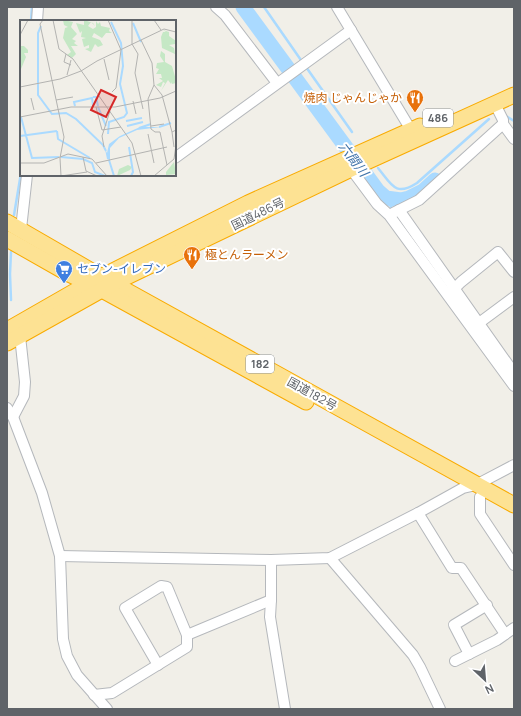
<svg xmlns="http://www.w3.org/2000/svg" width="521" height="716" font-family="Manrope,'Noto Sans JP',sans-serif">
  <rect width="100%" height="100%" fill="#f1efe8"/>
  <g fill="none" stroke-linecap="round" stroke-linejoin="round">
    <!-- stream -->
    <g stroke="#aadaff" stroke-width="2.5">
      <polyline points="264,7 303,63"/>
      <polyline points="31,21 32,7"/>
      <polyline points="306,67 352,132"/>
      <polyline points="506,116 514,121"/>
      <path d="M 378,168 C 392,185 395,197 417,183 L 489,119"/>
      <polyline points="386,198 393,210"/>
      <polyline points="14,215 21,173"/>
      <polyline points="11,252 10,274 11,300"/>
    </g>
    <!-- river -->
    <polyline stroke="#aadaff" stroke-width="15" points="243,7 378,191 386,198 401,200 409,198 423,191 435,180"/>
    <defs>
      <g id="minor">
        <polyline points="216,7 225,15 277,83"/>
        <polyline points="337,7 414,135"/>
        <polyline points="37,21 38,7"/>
        <polyline points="503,124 514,139"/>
        <polyline points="175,158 351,30"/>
        <polyline points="351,169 377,204 389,215 514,386"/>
        <polyline points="399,210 514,373"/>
        <polyline points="393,213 419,200 503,124 503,120 495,104"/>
        <polyline points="21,229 27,175"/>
        <polyline points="451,292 461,282 498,252 514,272"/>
        <polyline points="479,323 514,297"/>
        <polyline points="7,408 13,417 42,493 60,556 63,639 67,656 77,675 107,709"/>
        <polyline points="13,417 24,396 25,382 20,336"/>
        <polyline points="480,497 480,514 514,565"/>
        <polyline points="418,513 452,568 461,568 505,634"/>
        <polyline points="60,556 271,560 330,558 418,513 463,488 476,485 514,465"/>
        <polyline points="330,558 413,655 420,667 440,709"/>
        <polyline points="271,560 271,600 270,617 285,709"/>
        <polyline points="469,654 454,625 487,605"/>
        <polyline points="455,661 497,640 514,628"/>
        <polyline points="158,665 125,608 161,586 167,587 187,635"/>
        <polyline points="94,695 112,693 187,647 187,635 271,600"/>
      </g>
      <g id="highway">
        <polyline points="7,222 102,277 514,505"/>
        <polyline points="7,239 67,273 102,290 306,402"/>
        <polyline points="7,330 89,283 248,203 420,126"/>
        <polyline points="7,343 114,283 351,169 514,95"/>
      </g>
    </defs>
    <!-- minor casing -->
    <use href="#minor" stroke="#b5b8bc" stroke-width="12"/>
    <!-- highway casing -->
    <use href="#highway" stroke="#f9ab00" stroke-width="17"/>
    <!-- minor -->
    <use href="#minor" stroke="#fff" stroke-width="10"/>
    <!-- highway -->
    <use href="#highway" stroke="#fde293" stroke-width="15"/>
  </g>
  <!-- icons -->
  <defs>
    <symbol id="restaurant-pin" viewBox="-11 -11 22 30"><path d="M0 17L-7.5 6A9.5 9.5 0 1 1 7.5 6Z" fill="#e8710a" stroke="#fff"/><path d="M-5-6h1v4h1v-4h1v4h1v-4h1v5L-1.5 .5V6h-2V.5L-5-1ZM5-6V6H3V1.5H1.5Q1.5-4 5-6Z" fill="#fff"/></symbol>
    <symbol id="supermarket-pin" viewBox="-11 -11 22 30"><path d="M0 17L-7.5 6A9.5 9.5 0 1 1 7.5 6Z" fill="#3f7fe0" stroke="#fff"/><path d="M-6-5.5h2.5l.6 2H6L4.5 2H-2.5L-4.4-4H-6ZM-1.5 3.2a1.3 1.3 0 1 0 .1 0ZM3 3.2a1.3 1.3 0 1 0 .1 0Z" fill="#fff"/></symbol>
  </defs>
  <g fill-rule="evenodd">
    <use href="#restaurant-pin" x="405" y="88" width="20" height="27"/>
    <use href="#restaurant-pin" x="182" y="245" width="20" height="27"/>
    <use href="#supermarket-pin" x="54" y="259" width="20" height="27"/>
  </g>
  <g text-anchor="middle" stroke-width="4" stroke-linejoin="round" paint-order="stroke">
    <!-- shield labels -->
    <g fill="#fff" stroke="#8f9295" stroke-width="1">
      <rect x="423" y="109" width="30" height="18" rx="3"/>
      <rect x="246" y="355" width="28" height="18" rx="3"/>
    </g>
    <g font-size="11" font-weight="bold" fill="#5f6368">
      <text x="438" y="122">486</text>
      <text x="260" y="368">182</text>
    </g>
    <!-- food labels -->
    <g font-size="12" fill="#c56008" stroke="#fff" text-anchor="end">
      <text x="402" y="102">焼肉 じゃんじゃか</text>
      <text x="205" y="259" text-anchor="start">極とんラーメン</text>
    </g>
    <!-- street labels -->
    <g font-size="12" fill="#5f6368" stroke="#fff">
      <text transform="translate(258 214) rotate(-26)" y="4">国道486号</text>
      <text transform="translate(312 394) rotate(29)" y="4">国道182号</text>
    </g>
    <!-- shop labels -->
    <g font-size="12" fill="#366cbe" stroke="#fff" text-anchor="start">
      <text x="77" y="273">セブン-イレブン</text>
    </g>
    <!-- water labels -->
    <g font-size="13" font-style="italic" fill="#4174aa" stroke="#fff">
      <text transform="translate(354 159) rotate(53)" y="5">六間川</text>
    </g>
  </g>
  <!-- overview -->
  <g transform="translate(20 20)">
    <rect width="156" height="156" fill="#f1efe8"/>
    <path d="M 43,0 L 53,2 L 51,7 L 57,14 L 52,19 L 56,21 L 54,23 L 58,26 L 51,26 L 56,34 L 52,38 L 47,35 L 51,32 L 43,18 L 45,8 L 48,7 L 44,5 ZM 64,0 L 73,3 L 75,6 L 71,2 L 68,6 L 73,9 L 76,7 L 76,1 L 78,4 L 80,2 L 81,6 L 90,8 L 89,11 L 92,13 L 86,13 L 82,18 L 74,13 L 72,17 L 80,20 L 83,25 L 78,27 L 75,24 L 71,32 L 65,29 L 69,28 L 69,25 L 64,27 L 62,19 L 66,18 L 61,17 L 62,11 L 60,13 L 56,3 L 64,5 ZM 143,10 L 149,12 L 149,16 L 156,21 L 155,24 L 149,25 L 154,28 L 155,34 L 142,28 L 141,17 L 143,12 L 146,12 ZM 0,26 L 4,26 L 8,30 L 8,33 L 4,33 L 6,37 L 1,49 ZM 141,31 L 145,34 L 145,42 L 152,46 L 156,60 L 156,63 L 152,64 L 152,62 L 151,64 L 148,60 L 141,71 L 145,63 L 143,62 L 141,67 L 136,65 L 143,61 L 139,58 L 142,58 L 141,54 L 136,54 L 139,49 L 136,48 L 137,43 L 144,42 L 140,36 ZM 154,142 L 156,154 L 146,155 L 146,152 ZM 108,145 L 112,147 L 110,150 L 97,156 L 99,149 Z" fill="#c5e8c5"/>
    <path d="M 120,107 L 141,107 L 117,110 L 99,118 L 90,128 L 90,140 L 87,139 L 85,129 L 87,133 L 89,124 L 100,116 Z" fill="#aadaff"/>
    <path fill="none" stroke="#aadaff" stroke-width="2" d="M 113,3 L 121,22M 21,6 L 18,13 L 18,75 L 32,94 L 46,93 L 56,99 L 83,125 L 86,131M 73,77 L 76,77 L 78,86M 55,86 L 54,82 L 72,78 L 73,86M 78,87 L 86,106M 1,97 L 12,138 L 39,137M 106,101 L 122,98M 107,106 L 123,102M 139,107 L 151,103M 119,108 L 131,104M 37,111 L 38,119 L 70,138M 88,114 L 89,102 L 104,97 L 107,93 L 100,64 L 103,46 L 101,23 L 91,2M 0,116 L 37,111M 109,127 L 113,152 L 111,156M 41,137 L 63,139 L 72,143 L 75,152 L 85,156M 89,140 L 94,156"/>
    <path fill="none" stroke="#b3b3b1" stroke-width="1" d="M 23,0 L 20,4 L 44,117 L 40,138 L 41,156M 33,0 L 39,29 L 53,39 L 112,123 L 121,156M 88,0 L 101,30M 112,0 L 112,24 L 118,34 L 115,53 L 123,89M 134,0 L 141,10M 0,15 L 8,0M 121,20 L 132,43 L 134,65 L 128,79 L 131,109 L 135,112 L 140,112 L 147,145M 46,34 L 44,42 L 51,45M 156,34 L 156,49M 84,39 L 89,60M 47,55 L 51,40M 134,65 L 142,75 L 152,112M 0,67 L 40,59 L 61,51 L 77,41 L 144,9 L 156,12M 92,72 L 96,68 L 101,30M 11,78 L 14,90M 36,80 L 53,77M 113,81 L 116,94M 76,87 L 82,110 L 101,107M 0,97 L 51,87 L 95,87 L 140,78 L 156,71M 131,106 L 144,104M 128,114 L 134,143M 84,127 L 82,116 L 90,91M 154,127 L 152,112 L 156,110M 116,134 L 147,127M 63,137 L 66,151 L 77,156M 0,143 L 24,143 L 48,134 L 72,139 L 87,156M 76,143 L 116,134M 41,156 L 67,152M 134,156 L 154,139 L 156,125"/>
    <path fill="#d62828" fill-opacity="0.15" stroke="#d62828" stroke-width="2" d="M 81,70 L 96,77 L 86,97 L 71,90 Z"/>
    <rect width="156" height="156" fill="none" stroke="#5f6368" stroke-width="2"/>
  </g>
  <!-- border -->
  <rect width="521" height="716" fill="none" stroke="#5f6368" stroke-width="16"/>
  <!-- north arrow -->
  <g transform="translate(485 680) rotate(154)" stroke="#ffffff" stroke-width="3" paint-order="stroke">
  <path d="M0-3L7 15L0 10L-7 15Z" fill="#5f6368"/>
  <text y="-6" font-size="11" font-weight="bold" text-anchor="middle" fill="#5f6368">N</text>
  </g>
</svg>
